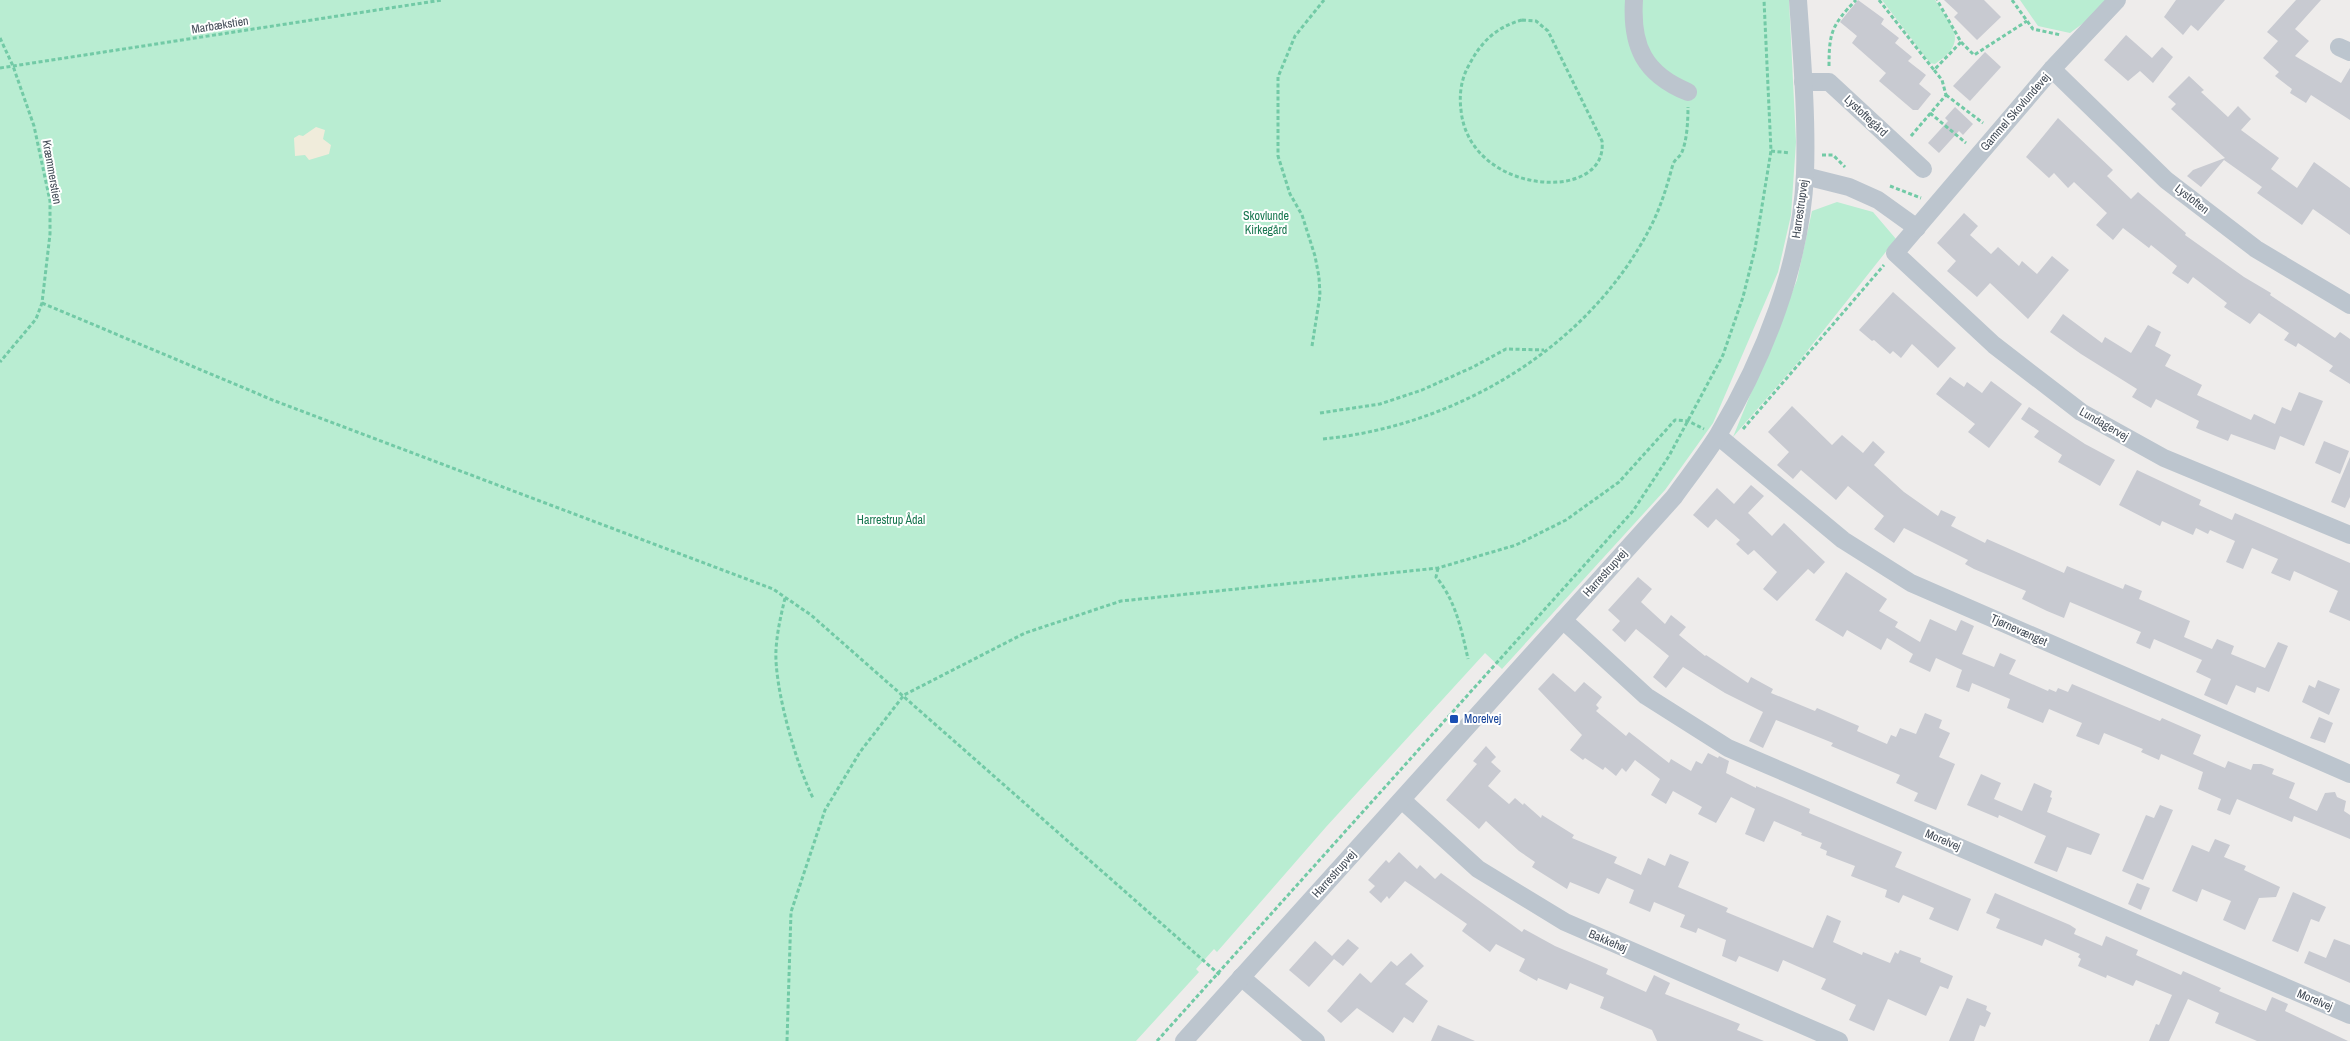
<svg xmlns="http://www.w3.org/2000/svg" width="2350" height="1041" font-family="'Archivo Narrow',sans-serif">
  <rect width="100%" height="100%" fill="#eeeceb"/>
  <!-- green -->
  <g fill="#b9edd2">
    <polygon points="0,0 1789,0 1796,142 1791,215 1778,272 1713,423 1665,490 1502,669 1485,653 1326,827 1217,952 1214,949 1196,969 1199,972 1136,1041 0,1041"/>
    <path d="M 1882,0 L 1935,0 C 1952,28 1970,41 1935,64 L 1930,63 Z"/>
    <polygon points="2020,0 2108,0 2097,13 2070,33 2038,26"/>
    <polygon points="1837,202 1873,212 1896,239 1800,360 1733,437 1797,280 1812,211"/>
  </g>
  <!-- sand -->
  <polygon fill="#f0ecdb" points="316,127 325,130 323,139 331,145 329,154 309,160 305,155 295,156 294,138 299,135 303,136"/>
  <!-- building -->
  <g fill="#c8cad1">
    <polygon points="1858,0 1884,19 1881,24 1899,38 1895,43 1912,57 1908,61 1926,75 1919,84 1931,94 1918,110 1913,110 1879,81 1886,73 1852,43 1857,36 1840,22"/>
    <polygon points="1944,0 1984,0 2001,17 1977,40 1954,17 1958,13"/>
    <polygon points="2176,0 2225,0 2198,31 2191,25 2183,35 2164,17"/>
    <polygon points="2296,0 2321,0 2295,29 2309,41 2295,56 2341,83 2350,68 2350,120 2311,95 2306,103 2290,93 2292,89 2275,76 2279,72 2263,58 2278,41 2267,32"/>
    <polygon points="2126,35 2152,58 2162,47 2173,57 2153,83 2140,71 2128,81 2104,60"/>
    <polygon points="1985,52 2001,67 1970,101 1953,86"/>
    <polygon points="2189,76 2204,90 2201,92 2228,117 2238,106 2251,119 2241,130 2279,158 2271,169 2297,188 2314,162 2350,188 2350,235 2313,209 2302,225 2257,193 2262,187 2224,160 2201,187 2187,176 2193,170 2225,158 2171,109 2176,104 2168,97"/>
    <polygon points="1955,107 1973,124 1963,135 1959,131 1939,153 1928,143 1948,121 1945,118"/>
    <polygon points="2058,118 2113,170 2107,176 2131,199 2138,192 2186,233 2185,235 2244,277 2271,293 2270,295 2335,338 2340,332 2350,339 2350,384 2329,371 2333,366 2298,343 2296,347 2284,340 2289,333 2259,313 2250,324 2224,307 2227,303 2193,277 2188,284 2172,273 2177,266 2151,245 2149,248 2123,228 2113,240 2096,225 2107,213 2074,182 2068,188 2054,173 2049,178 2026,157"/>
    <polygon points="1964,213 1978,226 1970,235 1991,254 1998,247 2019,266 2022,261 2037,274 2052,256 2069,270 2028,319 1990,283 1977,297 1947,271 1956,261 1937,243"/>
    <polygon points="1893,292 1956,348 1938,368 1912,344 1901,358 1893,351 1890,354 1874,340 1872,341 1859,330"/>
    <polygon points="2063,314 2102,343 2105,337 2131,353 2148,325 2161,332 2155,346 2171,355 2165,366 2202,385 2197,395 2251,420 2254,414 2275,424 2282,407 2291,411 2299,392 2323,401 2304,446 2280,436 2275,450 2231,434 2228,441 2196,428 2199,421 2156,399 2151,408 2132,397 2137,389 2081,354 2050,332"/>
    <polygon points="1950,377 1964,387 1967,382 1982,393 1991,381 2022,404 1989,448 1968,432 1975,424 1936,394"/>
    <polygon points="1792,406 1832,445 1842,435 1863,453 1873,441 1885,452 1874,465 1904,492 1938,516 1941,510 1956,517 1951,526 1985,543 1987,539 2064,573 2067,566 2123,589 2125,584 2142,591 2139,599 2190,621 2184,637 2212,649 2217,639 2234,646 2231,654 2265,668 2278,642 2288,646 2269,692 2257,687 2255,693 2236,685 2227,705 2204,695 2211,679 2196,672 2202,660 2154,639 2150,649 2136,643 2141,632 2070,602 2064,618 2047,611 2022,599 2026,591 1974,569 1965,564 1968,560 1904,528 1894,543 1874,529 1884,516 1848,486 1836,500 1801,470 1793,479 1777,465 1789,452 1768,432"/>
    <polygon points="2029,407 2085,444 2115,460 2100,486 2058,462 2062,455 2034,437 2039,431 2021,419"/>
    <polygon points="2324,441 2349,451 2340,474 2315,463"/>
    <polygon points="2350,457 2350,497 2345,508 2331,502"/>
    <polygon points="2137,470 2201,500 2199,505 2232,520 2235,513 2350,563 2350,621 2329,612 2338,591 2294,571 2290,581 2271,573 2278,559 2252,548 2243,569 2226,562 2235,541 2210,530 2208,534 2196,528 2193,535 2162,521 2160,526 2119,505"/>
    <polygon points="1751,485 1764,496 1748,513 1772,536 1784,523 1825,562 1814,574 1808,569 1777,601 1763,589 1777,572 1754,550 1748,555 1736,544 1740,540 1716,519 1708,528 1693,515 1717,488 1734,504"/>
    <polygon points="1846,572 1887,599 1879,611 1898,622 1895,627 1920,642 1930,619 1956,631 1961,620 1974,626 1962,654 1994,667 2000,653 2016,660 2009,674 2048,691 2049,689 2056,692 2058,688 2068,692 2072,684 2160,721 2162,718 2201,735 2193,754 2225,768 2228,761 2251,770 2253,764 2261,764 2274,769 2272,774 2295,783 2289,798 2317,811 2325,793 2335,792 2337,797 2346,801 2344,811 2350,815 2350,839 2294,816 2292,822 2237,799 2230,815 2217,810 2221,799 2198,789 2203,772 2161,754 2159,760 2141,752 2143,749 2104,733 2099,745 2076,736 2082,723 2049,709 2043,723 2007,708 2010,699 1972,683 1969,692 1956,687 1962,670 1936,658 1930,672 1909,662 1913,654 1887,638 1881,650 1847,630 1843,637 1815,620"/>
    <polygon points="1638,577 1652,589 1641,602 1665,624 1671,615 1686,627 1679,635 1705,656 1706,655 1748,683 1751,677 1773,689 1771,693 1815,711 1817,708 1859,726 1857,731 1887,744 1891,735 1896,737 1900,728 1916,734 1925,713 1942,720 1939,728 1950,733 1939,757 1955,764 1936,810 1914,801 1918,793 1896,783 1900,775 1831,746 1833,743 1776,720 1763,748 1749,741 1763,712 1725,693 1683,667 1666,688 1653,677 1669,656 1636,629 1625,642 1612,630 1620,621 1608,610"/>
    <polygon points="1553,673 1575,692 1584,682 1602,697 1596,705 1599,708 1596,711 1626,736 1629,732 1669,763 1671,759 1691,771 1696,761 1702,764 1708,753 1718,758 1719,756 1729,761 1726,773 1756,788 1756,786 1810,809 1809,813 1902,852 1895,867 1971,899 1958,931 1929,919 1934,908 1903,895 1899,903 1885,897 1887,890 1851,876 1855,866 1826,855 1827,851 1820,848 1822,843 1801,835 1802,833 1774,821 1764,842 1745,834 1755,809 1731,797 1716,823 1698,814 1702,807 1673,791 1666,804 1651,795 1660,779 1635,760 1626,772 1622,768 1616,776 1605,767 1603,770 1585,758 1583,760 1570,750 1582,735 1538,689"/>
    <polygon points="2318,680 2340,689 2329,715 2302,702 2309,685 2315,688"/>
    <polygon points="2319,717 2333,723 2325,743 2310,738"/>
    <polygon points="1486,746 1496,757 1491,762 1501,771 1488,786 1509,804 1515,798 1523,805 1524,803 1541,818 1542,815 1574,835 1572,838 1617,857 1614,863 1641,875 1648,858 1665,866 1670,854 1689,862 1678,887 1728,908 1726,912 1813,948 1827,915 1841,921 1833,942 1862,955 1863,952 1890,963 1895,952 1898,954 1900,950 1921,958 1920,962 1953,976 1948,989 1940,986 1926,1016 1888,999 1874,1031 1849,1020 1856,1005 1821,989 1826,979 1783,960 1778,972 1739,956 1736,962 1722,956 1726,940 1698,928 1696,933 1680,927 1685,915 1654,902 1650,912 1629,903 1634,890 1607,878 1599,894 1570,882 1567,889 1532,867 1535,862 1519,851 1486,821 1479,829 1446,800 1477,764 1473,761"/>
    <polygon points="1981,774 2001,783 1994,799 2022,811 2034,783 2052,791 2050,797 2052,798 2047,812 2100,834 2091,855 2067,847 2057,872 2034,863 2046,836 1999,815 1998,818 1967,805"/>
    <polygon points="2160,805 2173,810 2143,880 2122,871 2146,815 2154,818"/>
    <polygon points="2215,839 2230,845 2224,857 2246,866 2244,870 2280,887 2276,897 2259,898 2245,930 2223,920 2231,901 2202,889 2197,902 2172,891 2192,845 2209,852"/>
    <polygon points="1399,852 1417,869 1420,865 1435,879 1441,873 1522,932 1524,929 1555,946 1608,969 1606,974 1646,992 1654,975 1670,983 1665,994 1740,1024 1737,1030 1764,1041 1657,1041 1652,1030 1600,1008 1604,997 1570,983 1567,990 1538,978 1537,981 1519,971 1525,959 1496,944 1490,952 1462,931 1467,924 1405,881 1389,899 1387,896 1381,903 1369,892 1375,886 1368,880 1386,860 1389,863"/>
    <polygon points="2137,883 2150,888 2141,910 2128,904"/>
    <polygon points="2293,892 2326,907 2319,922 2311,919 2298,952 2272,941"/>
    <polygon points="1995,893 2070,925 2076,929 2074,934 2102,946 2106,936 2138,950 2136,955 2181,975 2183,971 2221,988 2219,991 2266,1011 2272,997 2288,1004 2285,1011 2348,1041 2257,1041 2215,1023 2219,1013 2188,999 2169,1041 2149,1041 2156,1024 2159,1025 2172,995 2136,980 2133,986 2107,975 2106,978 2078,966 2081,959 2078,957 2080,954 2045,939 2042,946 1996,928 2000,919 1986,913"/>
    <polygon points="1348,939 1359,948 1343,966 1334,959 1309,987 1289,970 1315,941 1332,956"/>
    <polygon points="2334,939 2350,945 2350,983 2304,963 2309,951 2326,958"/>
    <polygon points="1411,953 1424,966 1405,984 1428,1001 1413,1023 1404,1017 1393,1033 1357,1008 1341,1023 1327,1011 1360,973 1371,983 1391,961 1397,966"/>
    <polygon points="1967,998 1987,1006 1986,1010 1991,1013 1985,1027 1980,1025 1974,1041 1949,1041"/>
    <polygon points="1438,1025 1475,1041 1431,1041"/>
  </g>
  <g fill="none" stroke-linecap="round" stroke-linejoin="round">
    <!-- path -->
    <g stroke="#72caa6" stroke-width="3" stroke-dasharray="4 2.5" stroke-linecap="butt">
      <polyline points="1879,0 1934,70"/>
      <polyline points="2012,0 2033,29 2061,35"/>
      <path d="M 1522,20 L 1536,21 L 1548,31 L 1602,141 C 1609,204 1469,196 1461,110 C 1459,95 1461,79 1469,65 C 1481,42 1496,27 1522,20 Z"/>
      <polyline points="0,38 13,66 34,126 50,201 50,234 42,303 36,319 0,362"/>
      <polyline points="1961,42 1974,55 2027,21"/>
      <path d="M 1829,66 C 1829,32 1832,25 1856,0"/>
      <polyline points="0,68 442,0"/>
      <polyline points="1946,95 1983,123"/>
      <polyline points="1930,113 1966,143"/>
      <polyline points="1911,136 1946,95 1942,80 1934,70 1961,42 1937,0"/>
      <polyline points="1771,151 1790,153"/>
      <polyline points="1822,155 1833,155 1845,167"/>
      <polyline points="1890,186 1921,198"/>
      <polyline points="42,303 275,401 773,589 811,615 1221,976"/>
      <polyline points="1312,346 1320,295 1319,277 1315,256 1302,215 1290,194 1278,156 1278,77 1295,36 1324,0"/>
      <polyline points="1320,413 1380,404 1422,390 1473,367 1506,349 1544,350"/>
      <polyline points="1743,429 1884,265"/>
      <path d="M 1323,439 C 1456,426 1588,348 1650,228 C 1661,207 1667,186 1673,164 C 1675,159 1680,157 1682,152 C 1687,140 1688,121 1688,107"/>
      <path d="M 1438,568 L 1436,577 C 1455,599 1462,631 1468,659"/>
      <path d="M 785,598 C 781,615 777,632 776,650 C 774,687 796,764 813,798"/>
      <polyline points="787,1041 791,912 825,810 860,752 904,695 1025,633 1121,601 1438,568 1516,545 1566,520 1619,482 1675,420 1688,421 1704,429"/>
      <polyline points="1157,1041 1633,511 1669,456 1723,355 1743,297 1755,249 1771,151 1764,0"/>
    </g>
    <!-- minor -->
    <g stroke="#bcc5ce" stroke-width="18">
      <path d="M 1634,0 C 1631,46 1644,74 1688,92"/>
      <polyline points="2117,0 2052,69 1895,253 1994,345 2081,412 2164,458 2350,535"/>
      <polyline points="2339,47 2350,52"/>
      <polyline points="2052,69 2166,180 2256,249 2350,305"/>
      <polyline points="1803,82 1829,82 1923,169"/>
      <polyline points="1805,176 1849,187 1878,200 1917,228"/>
      <polyline points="1718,436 1843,540 1911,583 2350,774"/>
      <polyline points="1563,620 1646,696 1728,748 2350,1015"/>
      <polyline points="1402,800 1478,869 1565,922 1839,1041"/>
      <polyline points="1241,977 1316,1041"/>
      <path d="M 1184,1041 L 1674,497 C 1689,476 1705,456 1718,435 C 1764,358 1801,265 1805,174 C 1807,116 1802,58 1798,0"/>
    </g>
  </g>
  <!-- markers -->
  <rect fill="#1a4fb4" stroke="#fff" stroke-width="2" x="1449" y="714" width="10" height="10" rx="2.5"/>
  <g text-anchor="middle" stroke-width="4" stroke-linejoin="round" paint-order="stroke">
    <!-- street labels -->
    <g font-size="12" fill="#444d58" stroke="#fff">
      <text transform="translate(220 25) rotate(-9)" y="4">Marbækstien</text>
      <text transform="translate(2015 112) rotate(-49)" y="4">Gammel Skovlundevej</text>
      <text transform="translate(1866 116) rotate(43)" y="4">Lystoftegård</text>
      <text transform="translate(52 172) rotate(80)" y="4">Kræmmerstien</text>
      <text transform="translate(2192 199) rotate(38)" y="4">Lystoften</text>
      <text transform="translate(1800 209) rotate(-82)" y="4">Harrestrupvej</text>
      <text transform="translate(2104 424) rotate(30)" y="4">Lundagervej</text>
      <text transform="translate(1605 573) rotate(-48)" y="4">Harrestrupvej</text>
      <text transform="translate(2019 630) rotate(24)" y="4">Tjørnevænget</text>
      <text transform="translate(1943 840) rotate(23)" y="4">Morelvej</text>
      <text transform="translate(1334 874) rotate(-48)" y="4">Harrestrupvej</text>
      <text transform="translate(1608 941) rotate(23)" y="4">Bakkehøj</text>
      <text transform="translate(2315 1000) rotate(23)" y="4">Morelvej</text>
    </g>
    <!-- park labels -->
    <g font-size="12" fill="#187750" stroke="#fff">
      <text x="1266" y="220">Skovlunde<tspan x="1266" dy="14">Kirkegård</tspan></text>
      <text x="891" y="524">Harrestrup Ådal</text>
    </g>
    <!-- transit labels -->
    <g font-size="12" fill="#164399" stroke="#fff" text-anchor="start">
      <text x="1464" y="723">Morelvej</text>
    </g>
  </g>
</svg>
